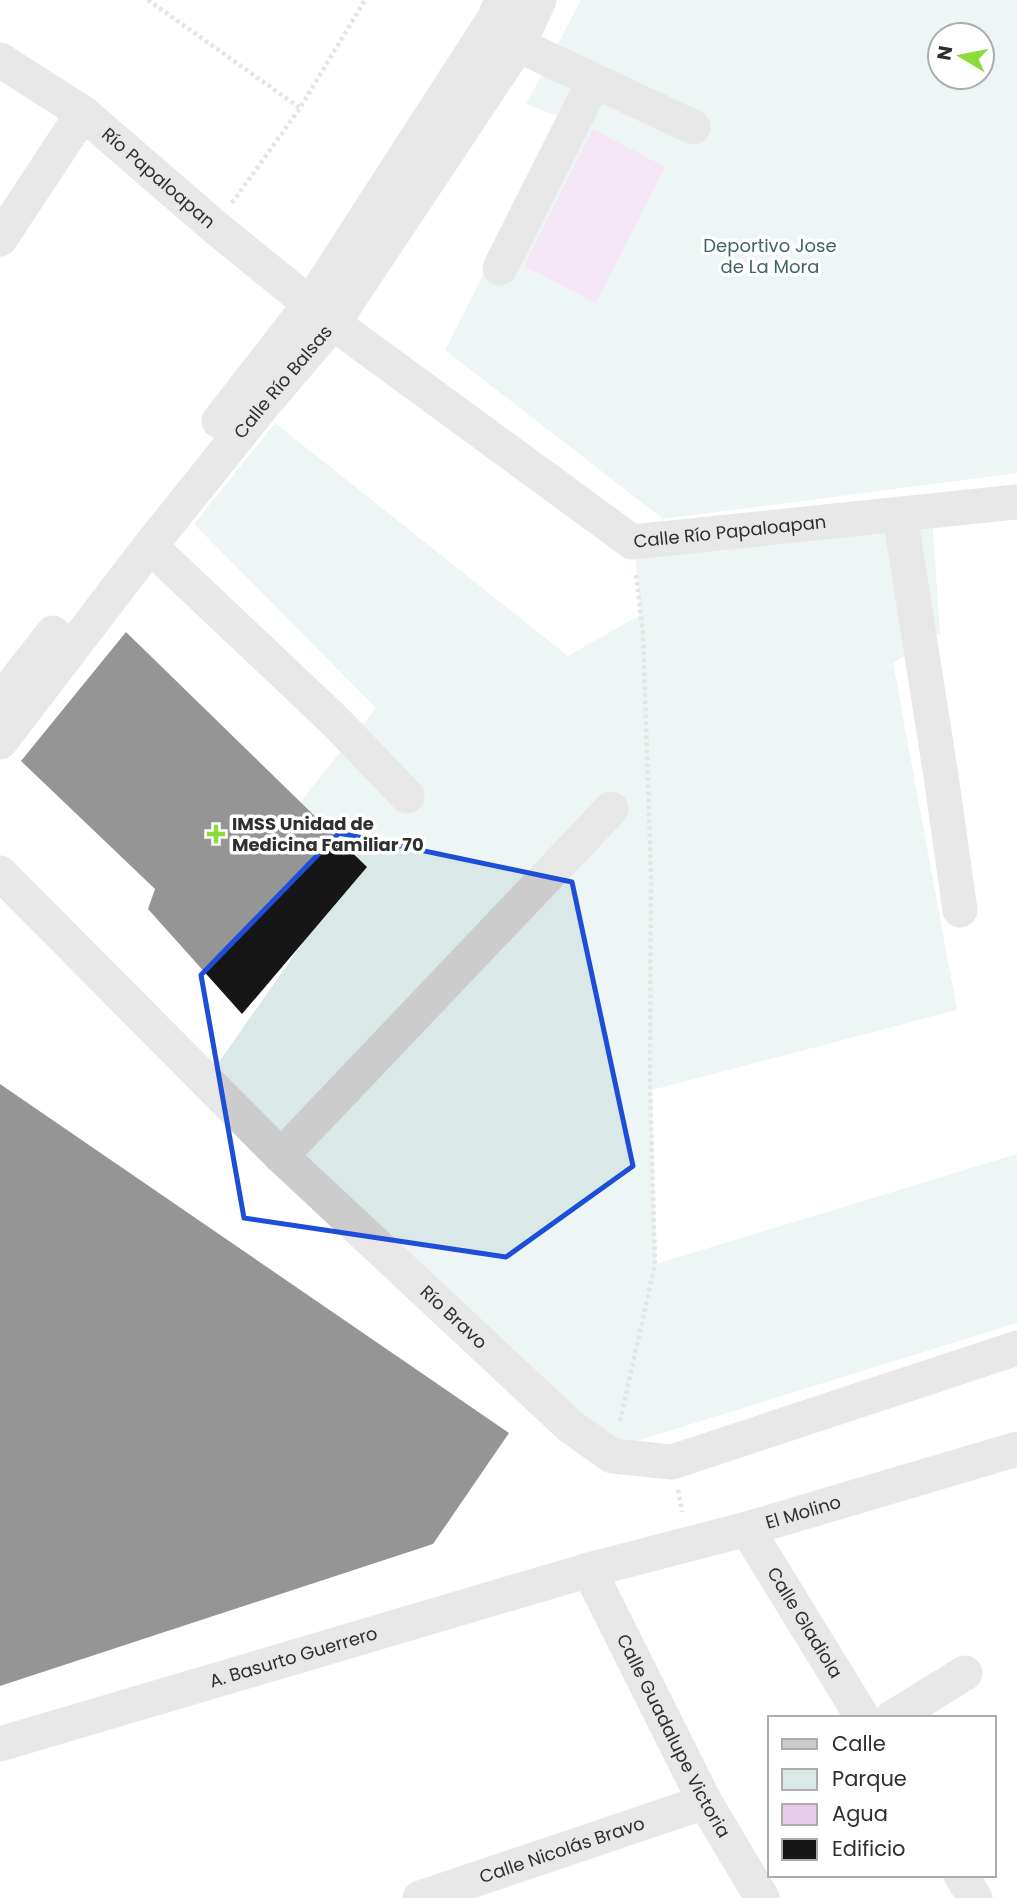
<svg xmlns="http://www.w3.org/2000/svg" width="1017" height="1898" font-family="Poppins,sans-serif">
  <rect width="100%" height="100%" fill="#fff"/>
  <!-- green -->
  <g fill="#dae8e8" fill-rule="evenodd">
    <path d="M 581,0 L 1017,0 L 1017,473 L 663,519 L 445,350 L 563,118 L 526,104 ZM 940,35 L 982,35 L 982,77 L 940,77 Z"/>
    <polygon points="275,423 568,656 640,615 635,547 932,516 940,633 893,663 957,1010 652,1090 656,1264 1017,1154 1017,1323 614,1448 212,1072 306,938 300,802 376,708 194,524"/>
  </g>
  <!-- water -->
  <polygon fill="#e9cbea" points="593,129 665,167 596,303 524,266"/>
  <!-- building -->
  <g fill="#161616">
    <polygon points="126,632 367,867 242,1014 148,909 155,889 21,761"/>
    <polygon points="0,1084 509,1433 433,1544 0,1686"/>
  </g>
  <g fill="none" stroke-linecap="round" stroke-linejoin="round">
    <!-- path -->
    <g stroke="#c6c6c6" stroke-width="4.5" stroke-dasharray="3.5 3.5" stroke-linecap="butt">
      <polyline points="148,0 300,108"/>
      <polyline points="232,203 300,108 365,0"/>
      <polyline points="620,1421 655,1264 650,1084 651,875 643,634 636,574"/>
      <polyline points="678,1490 682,1512"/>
    </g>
    <!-- minor -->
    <g stroke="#ccc" stroke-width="35">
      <polyline points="518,45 693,127"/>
      <path id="s1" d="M 0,60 L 83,113 L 215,227 L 333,323 L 632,542 L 1017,502"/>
      <polyline points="0,239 83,113"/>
      <polyline points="500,268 594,81"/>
      <polyline points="219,421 310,304 494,19 502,0"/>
      <polyline points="900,515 941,776 960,910"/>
      <polyline points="150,546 336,722 407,796"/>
      <polyline points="0,701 53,633"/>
      <path id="s2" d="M 0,742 L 150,546 L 263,405 L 333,323 L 518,45 L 539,0"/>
      <path id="s3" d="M 0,873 L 281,1156 L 570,1426 L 612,1456 L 672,1462 L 1017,1348"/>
      <polyline points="281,1156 611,809"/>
      <path id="s4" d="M 747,1529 L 863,1718"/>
      <path id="s5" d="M 589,1570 L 705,1802 L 762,1898"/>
      <polyline points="892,1718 965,1673"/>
      <path id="s6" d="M 0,1744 L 589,1570 L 747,1529 L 1017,1449"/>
      <polyline points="961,1875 975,1898"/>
      <path id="s7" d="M 420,1898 L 705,1802"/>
    </g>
  </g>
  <!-- marked area -->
  <path d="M0 0H1017V1898H0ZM 339,833 L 572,882 L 633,1166 L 506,1257 L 244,1218 L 201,975 Z" fill="#fff" fill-opacity=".55" fill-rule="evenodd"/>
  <path fill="none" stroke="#1d4ed8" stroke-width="5" stroke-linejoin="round" d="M 339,833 L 572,882 L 633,1166 L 506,1257 L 244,1218 L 201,975 Z"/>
  <!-- markers -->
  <path fill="#8bdc3b" stroke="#fff" stroke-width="2.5" d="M212.5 823.5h7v7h7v7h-7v7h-7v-7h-7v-7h7z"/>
  <g text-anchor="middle" stroke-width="7" stroke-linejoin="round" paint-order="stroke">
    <!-- street labels -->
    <g font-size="18" fill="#2f2f2f" stroke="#fff">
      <text dy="6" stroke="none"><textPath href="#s1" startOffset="198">Río Papaloapan</textPath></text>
      <text dy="6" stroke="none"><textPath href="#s2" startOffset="458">Calle Río Balsas</textPath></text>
      <text dy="6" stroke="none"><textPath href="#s1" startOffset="894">Calle Río Papaloapan</textPath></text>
      <text dy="6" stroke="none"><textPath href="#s3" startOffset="635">Río Bravo</textPath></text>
      <text dy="6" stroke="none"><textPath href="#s6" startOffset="836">El Molino</textPath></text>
      <text dy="6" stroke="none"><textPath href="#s4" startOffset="110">Calle Gladiola</textPath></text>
      <text dy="6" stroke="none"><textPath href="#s6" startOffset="306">A. Basurto Guerrero</textPath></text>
      <text dy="6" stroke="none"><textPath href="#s5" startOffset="186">Calle Guadalupe Victoria</textPath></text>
      <text dy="6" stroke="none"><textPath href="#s7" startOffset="150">Calle Nicolás Bravo</textPath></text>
    </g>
    <!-- park labels -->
    <g font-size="18" fill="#3e6368" stroke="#fff">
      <text x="770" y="252">Deportivo Jose<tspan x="770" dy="21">de La Mora</tspan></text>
    </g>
    <!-- poi labels -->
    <g font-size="18" font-weight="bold" fill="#2f2f2f" stroke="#fff" text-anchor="start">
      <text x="232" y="830">IMSS Unidad de<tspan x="232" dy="21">Medicina Familiar 70</tspan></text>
    </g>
  </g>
  <!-- legend -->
  <rect x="768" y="1716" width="228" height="161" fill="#ffffff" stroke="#acacac" stroke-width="2"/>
  <rect x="782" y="1739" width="35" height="10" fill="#cccccc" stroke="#acacac" stroke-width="2"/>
  <text x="832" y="1751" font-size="21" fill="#2f2f2f">Calle</text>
  <rect x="782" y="1769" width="35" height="21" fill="#dae8e8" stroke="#acacac" stroke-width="2"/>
  <text x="832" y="1786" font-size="21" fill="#2f2f2f">Parque</text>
  <rect x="782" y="1804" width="35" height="21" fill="#e9cbea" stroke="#acacac" stroke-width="2"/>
  <text x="832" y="1821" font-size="21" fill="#2f2f2f">Agua</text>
  <rect x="782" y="1839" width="35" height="21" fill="#161616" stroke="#acacac" stroke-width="2"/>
  <text x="832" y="1856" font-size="21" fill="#2f2f2f">Edificio</text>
  <!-- north arrow -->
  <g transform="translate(961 56) rotate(280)"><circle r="33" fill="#ffffff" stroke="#acacac" stroke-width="2"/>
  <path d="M0-5L12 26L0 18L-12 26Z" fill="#8bdc3b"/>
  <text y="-10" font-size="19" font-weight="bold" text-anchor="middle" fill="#2f2f2f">N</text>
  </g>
</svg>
